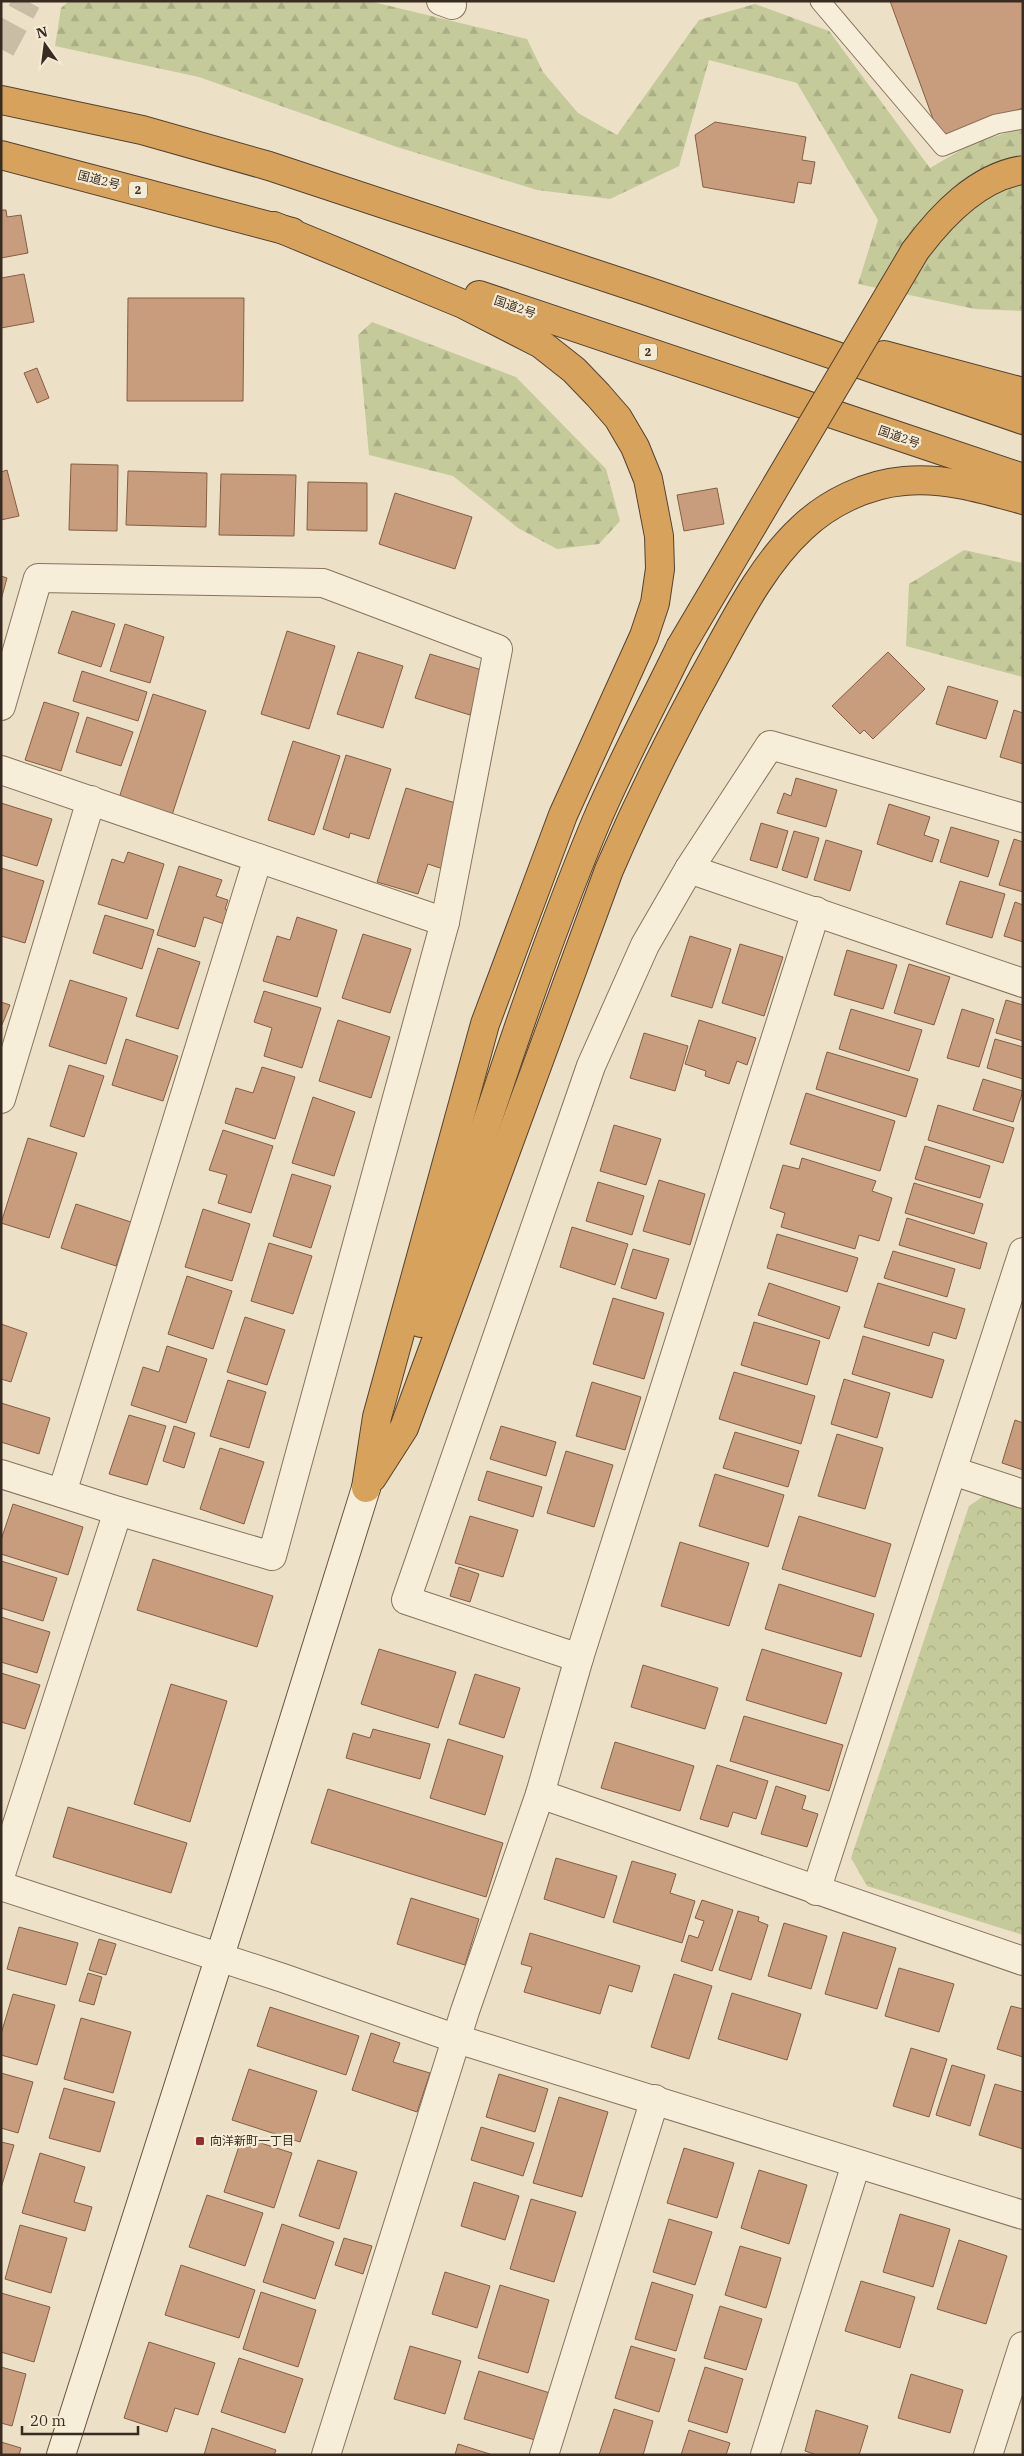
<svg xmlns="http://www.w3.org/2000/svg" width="1024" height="2456" font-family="'IBM Plex Serif','Noto Sans JP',serif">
  <defs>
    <pattern id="forest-firs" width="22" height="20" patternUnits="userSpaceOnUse" patternTransform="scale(1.25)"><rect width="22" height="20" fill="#c4ca9a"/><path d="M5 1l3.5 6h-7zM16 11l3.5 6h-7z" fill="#a9ae84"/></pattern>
    <pattern id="park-crowns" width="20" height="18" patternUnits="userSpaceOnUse" patternTransform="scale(1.25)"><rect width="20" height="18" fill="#c4ca9a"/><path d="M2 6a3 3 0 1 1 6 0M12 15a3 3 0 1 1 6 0" fill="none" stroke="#a9ae84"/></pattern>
  </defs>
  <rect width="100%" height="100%" fill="#ece1c6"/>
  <!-- forest -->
  <g fill="url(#forest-firs)">
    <polygon points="69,1 369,1 527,39 543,72 578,113 617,135 699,20 755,4 829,31 930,168 973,143 1023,128 1023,311 975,309 858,284 878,220 797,83 709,60 679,166 610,199 537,190 397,147 199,77 55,46 61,8"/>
    <polygon points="372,322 516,377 606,469 620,521 599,544 557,549 518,528 453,476 369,455 358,335"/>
    <polygon points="964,550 1023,563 1023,677 906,646 909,584"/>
  </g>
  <!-- park -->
  <polygon fill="url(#park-crowns)" points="985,1495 1023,1507 1023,1935 867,1886 851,1858 969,1506"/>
  <!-- building -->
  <g fill="#c89d7e" stroke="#855e43">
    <polygon points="890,1 1023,1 1023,108 940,138"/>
    <polygon points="715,122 806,137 802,160 815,162 811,184 798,182 794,203 703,187 695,135"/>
    <polygon points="1,210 6,210 7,217 21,215 28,253 1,258"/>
    <polygon points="24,274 34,322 1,328 1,278"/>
    <polygon points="128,298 244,298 243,401 127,401"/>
    <polygon points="37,368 49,398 37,403 24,373"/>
    <polygon points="71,464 118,465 117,531 69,530"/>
    <polygon points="7,470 19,516 1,520 1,472"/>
    <polygon points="128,471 207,473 206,527 126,525"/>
    <polygon points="221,474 296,475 294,536 219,535"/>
    <polygon points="308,482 367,483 367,531 307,530"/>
    <polygon points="717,488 724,524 684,531 677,495"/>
    <polygon points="395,493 472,517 455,569 379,544"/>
    <polygon points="1,576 7,578 1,600"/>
    <polygon points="72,611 115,624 101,667 58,653"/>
    <polygon points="125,624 164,637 150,683 110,671"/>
    <polygon points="287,631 335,646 309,729 261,714"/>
    <polygon points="358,652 403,666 383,728 337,714"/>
    <polygon points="888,652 925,689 873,739 864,730 860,734 832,706"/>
    <polygon points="430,654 485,671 470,715 415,698"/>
    <polygon points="82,671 147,692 138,721 73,701"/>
    <polygon points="948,686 998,701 986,739 936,724"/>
    <polygon points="153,694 206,711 172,815 119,798"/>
    <polygon points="44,702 79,713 61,771 25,760"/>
    <polygon points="1014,710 1023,713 1023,764 1000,757"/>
    <polygon points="87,717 133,732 121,766 76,752"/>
    <polygon points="293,741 340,756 314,835 268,820"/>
    <polygon points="346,755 391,769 369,839 350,833 349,838 323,829"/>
    <polygon points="796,778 837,790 826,827 777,813 784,793 791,796"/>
    <polygon points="406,788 462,805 443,869 428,864 418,894 377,882"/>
    <polygon points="1,803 52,819 37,866 1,855"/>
    <polygon points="889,804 930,817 924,835 939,840 932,862 877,844"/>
    <polygon points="761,823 788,831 777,868 750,860"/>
    <polygon points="951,827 999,841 988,877 940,862"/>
    <polygon points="794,831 819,838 807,878 782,870"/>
    <polygon points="1014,839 1023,842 1023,892 999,885"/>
    <polygon points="826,840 862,851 850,891 814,880"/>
    <polygon points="128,852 164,864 147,919 98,904 112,859 124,863"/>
    <polygon points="179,866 222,880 216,896 228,900 225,909 234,912 230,926 204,917 195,947 157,935"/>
    <polygon points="1,868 44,881 25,943 1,936"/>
    <polygon points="960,881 1005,894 992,938 946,924"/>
    <polygon points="1015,902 1023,905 1023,942 1004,936"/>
    <polygon points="105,915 154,930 142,969 93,953"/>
    <polygon points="297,917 337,930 317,997 263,981 277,936 290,940"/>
    <polygon points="363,934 411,949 390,1013 342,998"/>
    <polygon points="690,936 731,949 712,1008 671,996"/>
    <polygon points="740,944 783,957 764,1016 722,1003"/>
    <polygon points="158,948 200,962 178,1029 136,1016"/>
    <polygon points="847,950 897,965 883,1009 834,995"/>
    <polygon points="909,964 950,977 934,1025 894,1013"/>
    <polygon points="70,980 127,998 106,1064 49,1046"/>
    <polygon points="264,991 321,1008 302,1068 264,1056 272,1028 254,1022"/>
    <polygon points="1006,1000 1023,1005 1023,1041 996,1033"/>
    <polygon points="1,1002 10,1005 2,1025 1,1025"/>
    <polygon points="851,1009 922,1030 909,1071 839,1049"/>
    <polygon points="962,1009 994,1019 979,1067 947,1058"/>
    <polygon points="338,1020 390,1037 371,1098 319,1081"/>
    <polygon points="699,1020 756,1038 747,1065 737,1061 729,1084 705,1076 706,1071 685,1064"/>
    <polygon points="644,1033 688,1046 675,1091 630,1078"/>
    <polygon points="126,1039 178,1056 163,1101 112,1085"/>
    <polygon points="995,1039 1023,1047 1023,1079 987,1068"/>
    <polygon points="827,1052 918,1079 906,1117 816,1089"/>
    <polygon points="69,1065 104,1076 84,1137 50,1126"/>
    <polygon points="262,1067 295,1077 275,1139 225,1123 236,1088 253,1093"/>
    <polygon points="983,1079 1023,1091 1013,1122 973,1110"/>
    <polygon points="806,1093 895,1121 880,1171 790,1144"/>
    <polygon points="313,1097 355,1112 334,1176 292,1163"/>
    <polygon points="938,1105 1014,1128 1003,1163 928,1140"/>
    <polygon points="614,1125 661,1139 646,1185 600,1171"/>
    <polygon points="223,1130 273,1146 251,1213 218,1203 227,1175 209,1170"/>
    <polygon points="28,1138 77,1153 49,1238 1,1223"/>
    <polygon points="925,1146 990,1166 980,1198 915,1179"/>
    <polygon points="802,1158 876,1181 872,1191 892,1198 879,1241 859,1235 855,1249 781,1227 785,1213 770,1208 783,1165 799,1169"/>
    <polygon points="292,1174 331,1186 311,1248 273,1236"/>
    <polygon points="659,1180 705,1194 690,1245 643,1231"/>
    <polygon points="598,1182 644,1196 632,1235 586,1221"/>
    <polygon points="914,1183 983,1204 974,1234 905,1213"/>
    <polygon points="76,1204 131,1222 116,1266 61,1248"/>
    <polygon points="203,1209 250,1224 232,1281 185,1267"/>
    <polygon points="907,1218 987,1243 980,1269 899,1245"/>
    <polygon points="572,1227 628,1244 615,1285 560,1267"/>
    <polygon points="777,1234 858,1258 847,1292 767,1268"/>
    <polygon points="269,1243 312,1256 293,1314 251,1301"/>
    <polygon points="633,1249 669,1259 656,1299 621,1288"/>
    <polygon points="893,1251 955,1269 947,1297 884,1278"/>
    <polygon points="187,1276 232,1291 213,1349 168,1334"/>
    <polygon points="769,1283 840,1307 829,1339 758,1315"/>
    <polygon points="878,1283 965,1309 956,1339 933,1332 929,1346 864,1327"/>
    <polygon points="613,1298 664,1313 644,1379 593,1364"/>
    <polygon points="245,1317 285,1330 267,1385 227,1372"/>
    <polygon points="754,1322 820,1341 807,1385 741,1365"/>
    <polygon points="1,1324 27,1333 11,1382 1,1379"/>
    <polygon points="863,1336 944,1360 932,1398 852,1374"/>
    <polygon points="167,1346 207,1359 186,1423 131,1405 143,1367 159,1372"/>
    <polygon points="734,1372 815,1396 801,1444 719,1419"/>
    <polygon points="844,1379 890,1393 877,1438 831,1424"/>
    <polygon points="228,1380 266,1392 249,1448 210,1436"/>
    <polygon points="592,1382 641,1397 625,1450 576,1436"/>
    <polygon points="1,1403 50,1418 39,1454 1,1442"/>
    <polygon points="129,1415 166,1426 147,1485 109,1474"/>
    <polygon points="1015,1420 1023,1423 1023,1470 1002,1463"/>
    <polygon points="174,1426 195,1433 184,1468 163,1461"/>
    <polygon points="501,1426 556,1442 546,1476 490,1459"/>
    <polygon points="735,1432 799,1451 788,1487 723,1468"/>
    <polygon points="837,1434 883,1448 865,1509 818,1496"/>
    <polygon points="220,1448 264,1462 244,1524 200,1509"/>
    <polygon points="566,1451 613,1465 594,1527 547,1513"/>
    <polygon points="487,1471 542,1487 533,1517 478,1500"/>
    <polygon points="715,1474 784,1495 768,1547 699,1526"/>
    <polygon points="13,1504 83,1527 68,1575 1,1554 1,1540"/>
    <polygon points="470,1516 518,1530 503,1577 455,1563"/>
    <polygon points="799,1516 891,1544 875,1597 782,1569"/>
    <polygon points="680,1542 749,1563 729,1626 661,1606"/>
    <polygon points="153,1559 273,1596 257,1647 137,1610"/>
    <polygon points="1,1561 57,1578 43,1621 1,1608"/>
    <polygon points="459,1567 479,1574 470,1602 450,1596"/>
    <polygon points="779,1584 874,1614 861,1657 765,1629"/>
    <polygon points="1,1617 50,1632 37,1673 1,1662"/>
    <polygon points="379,1649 456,1672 438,1728 361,1704"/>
    <polygon points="762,1649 842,1673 826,1724 746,1700"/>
    <polygon points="643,1665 718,1688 705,1729 631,1707"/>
    <polygon points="1,1673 40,1685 25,1729 1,1722"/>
    <polygon points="475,1674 520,1688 504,1738 459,1724"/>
    <polygon points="171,1684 227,1701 190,1822 134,1804"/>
    <polygon points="744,1716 843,1745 829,1791 730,1761"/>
    <polygon points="373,1729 430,1744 420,1779 346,1758 353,1733 370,1738"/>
    <polygon points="448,1739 503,1756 485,1815 430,1798"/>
    <polygon points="615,1742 694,1766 680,1811 601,1788"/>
    <polygon points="717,1765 768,1781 756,1819 733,1812 728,1827 700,1819"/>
    <polygon points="776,1786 806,1796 802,1809 818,1814 807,1847 761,1834"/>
    <polygon points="328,1789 503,1843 486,1897 311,1843"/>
    <polygon points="68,1807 187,1843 171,1893 53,1857"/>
    <polygon points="556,1858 617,1876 604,1918 544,1899"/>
    <polygon points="632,1861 676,1874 670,1893 695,1901 682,1943 613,1922"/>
    <polygon points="411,1898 479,1919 465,1965 397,1944"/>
    <polygon points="702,1900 733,1910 712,1971 681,1961 689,1935 698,1938 704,1921 695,1918"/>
    <polygon points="738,1911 759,1917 758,1921 768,1925 751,1980 719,1970"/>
    <polygon points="784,1923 827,1936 811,1989 768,1976"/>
    <polygon points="19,1927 78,1943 66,1985 7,1969"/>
    <polygon points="843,1932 896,1948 877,2009 825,1994"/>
    <polygon points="530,1933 640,1966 632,1992 609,1985 600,2014 524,1992 532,1967 521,1964"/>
    <polygon points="99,1939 116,1944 106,1975 89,1970"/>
    <polygon points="899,1968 954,1984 939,2032 885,2016"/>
    <polygon points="88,1973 102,1977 94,2005 79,2001"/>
    <polygon points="674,1974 712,1986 689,2059 651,2047"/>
    <polygon points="732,1993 801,2014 787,2060 718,2039"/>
    <polygon points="13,1994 55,2005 37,2065 1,2055 1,2034"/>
    <polygon points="1011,2006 1023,2009 1023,2057 997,2049"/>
    <polygon points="270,2007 359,2036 346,2075 257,2046"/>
    <polygon points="81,2018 131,2032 113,2093 64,2079"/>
    <polygon points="371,2033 400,2043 393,2062 430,2073 417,2112 352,2090"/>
    <polygon points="911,2048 947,2059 929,2117 893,2106"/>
    <polygon points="952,2065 985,2075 970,2126 936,2115"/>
    <polygon points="249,2069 317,2091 300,2142 232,2120"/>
    <polygon points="1,2073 33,2082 18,2133 1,2128"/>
    <polygon points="499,2074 548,2089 535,2132 486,2117"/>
    <polygon points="995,2084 1023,2092 1023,2149 979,2135"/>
    <polygon points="64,2088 115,2102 100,2152 49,2138"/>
    <polygon points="559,2097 608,2112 582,2197 533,2183"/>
    <polygon points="481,2127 534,2143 523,2176 471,2160"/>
    <polygon points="242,2137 292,2153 274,2208 224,2192"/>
    <polygon points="1,2142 14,2145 1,2188"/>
    <polygon points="684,2148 734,2163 717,2218 667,2203"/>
    <polygon points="40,2153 85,2167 74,2202 92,2207 85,2231 22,2213"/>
    <polygon points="318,2160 357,2172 339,2229 299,2216"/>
    <polygon points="759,2170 807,2185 789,2244 741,2228"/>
    <polygon points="474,2182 519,2196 505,2240 461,2226"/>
    <polygon points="207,2195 263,2213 245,2266 189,2247"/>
    <polygon points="531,2199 576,2212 554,2282 510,2269"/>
    <polygon points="900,2214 950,2229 933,2287 883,2272"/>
    <polygon points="669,2219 712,2232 695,2285 653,2272"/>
    <polygon points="282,2224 334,2242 315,2299 263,2282"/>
    <polygon points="20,2225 67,2238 51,2293 5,2279"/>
    <polygon points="344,2238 372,2246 363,2274 335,2265"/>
    <polygon points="959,2240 1007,2256 986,2324 937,2309"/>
    <polygon points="740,2246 781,2258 766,2308 725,2295"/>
    <polygon points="181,2265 255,2290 239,2338 165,2315"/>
    <polygon points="445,2272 490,2286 477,2328 432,2314"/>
    <polygon points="861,2281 915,2297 900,2348 845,2331"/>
    <polygon points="652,2282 693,2295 676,2351 635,2339"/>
    <polygon points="500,2285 549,2300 528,2373 478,2358"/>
    <polygon points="261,2292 316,2310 298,2367 243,2349"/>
    <polygon points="1,2293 50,2307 34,2362 1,2352"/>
    <polygon points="720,2306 762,2319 746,2370 704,2358"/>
    <polygon points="149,2342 215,2363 198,2415 175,2408 167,2432 124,2418"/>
    <polygon points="410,2346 461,2361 445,2414 394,2399"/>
    <polygon points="631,2346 675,2359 659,2412 615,2398"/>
    <polygon points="239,2358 303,2379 285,2433 221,2412"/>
    <polygon points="1,2367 26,2374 12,2426 1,2423"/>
    <polygon points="705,2367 743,2379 727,2433 688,2421"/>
    <polygon points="479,2371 550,2393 535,2440 464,2419"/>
    <polygon points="911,2374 963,2390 950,2433 898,2418"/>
    <polygon points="614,2409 653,2421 643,2455 599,2455"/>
    <polygon points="816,2410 868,2426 859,2455 817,2455 805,2451"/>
    <polygon points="212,2428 276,2450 274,2455 204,2455"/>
    <polygon points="689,2430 730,2443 726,2455 681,2455"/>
    <polygon points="1,2442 21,2448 19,2455 1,2455"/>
    <polygon points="458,2444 493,2455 455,2455"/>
  </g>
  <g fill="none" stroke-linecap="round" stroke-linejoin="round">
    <!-- street-tunnel -->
    <polyline stroke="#c8bda5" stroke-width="28" stroke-dasharray="28 14" stroke-linecap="butt" points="1,49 27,1"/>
    <defs>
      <polyline id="lane" points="820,1 943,146 996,124 1023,119"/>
      <g id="street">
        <polyline points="441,1 452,5"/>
        <polyline points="1,706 38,578 323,583 498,649 445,922 272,1556 118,1511 1,1474"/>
        <polyline points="1,770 445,922"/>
        <polyline points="689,869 1023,983"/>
        <polyline points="1,1099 91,800"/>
        <polyline points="953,1471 1023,1494"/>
        <polyline points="62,1493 258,858"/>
        <polyline points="579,1658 406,1600 591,1066 645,945 689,869 770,745 1023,818"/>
        <polyline points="540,1794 1023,1961"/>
        <polyline points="1,1874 118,1511"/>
        <polyline points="1,1886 283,1978 457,2039 1023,2215"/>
        <polyline points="816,1891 1023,1252"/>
        <polyline points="326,2455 465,2011 540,1794 579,1658 816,911"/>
        <polyline points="544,2455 655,2099"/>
        <polyline points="765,2455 856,2164"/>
        <polyline points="988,2455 1023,2346"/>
      </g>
      <polyline id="secondary" points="61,2455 239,1896 366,1488"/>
      <g id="highway">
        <polyline points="1,100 142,130 269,166 644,290 1023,420"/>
        <polyline points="1,155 292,232"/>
        <polyline points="274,226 463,304 541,344 574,370 598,395 618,418 635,447 648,479 659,536 660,569 655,603 644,636 563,815 485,1024 377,1417 366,1488"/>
        <polyline points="479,295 1023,478"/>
        <polyline points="884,355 1023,392"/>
        <path d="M 421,1323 C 477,1155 528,985 596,822 C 621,763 652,706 680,648"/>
        <path d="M 372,1478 L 404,1428 L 609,870 C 641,796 676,726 715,656 C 739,612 765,562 802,528 C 828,503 867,484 904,481 C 944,477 984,489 1023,500"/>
      </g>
    </defs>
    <!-- lane casing -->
    <use href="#lane" stroke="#87735c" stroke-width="21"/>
    <!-- street casing -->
    <use href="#street" stroke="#87735c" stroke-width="30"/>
    <!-- secondary casing -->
    <use href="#secondary" stroke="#695440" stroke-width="30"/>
    <!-- highway casing -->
    <use href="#highway" stroke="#554230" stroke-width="30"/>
    <!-- lane -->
    <use href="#lane" stroke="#f7eed9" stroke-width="19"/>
    <!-- street -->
    <use href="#street" stroke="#f7eed9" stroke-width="28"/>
    <!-- secondary -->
    <use href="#secondary" stroke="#f7eed9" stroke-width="28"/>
    <!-- highway -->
    <use href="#highway" stroke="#d7a25b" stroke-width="28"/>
    <defs>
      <path id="highway-bridge" d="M 680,648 L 915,251 C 941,216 977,177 1023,170"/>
    </defs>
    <!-- highway-bridge casing -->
    <use href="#highway-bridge" stroke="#554230" stroke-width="30" stroke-linecap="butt"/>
    <!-- highway-bridge -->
    <use href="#highway-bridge" stroke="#d7a25b" stroke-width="28"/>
  </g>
  <!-- markers -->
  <rect fill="#93302f" stroke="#f4ebd5" stroke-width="2" x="195" y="2136" width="10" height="10" rx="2.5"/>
  <g text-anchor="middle" stroke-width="4.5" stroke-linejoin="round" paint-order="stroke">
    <!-- shield labels -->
    <g fill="#f4ebd5" stroke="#706556" stroke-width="1">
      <rect x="129" y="181.5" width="18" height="17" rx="4"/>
      <rect x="639" y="343.5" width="18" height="17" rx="4"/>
    </g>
    <g font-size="11" font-weight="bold" fill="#382b20">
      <text x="138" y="194">2</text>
      <text x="648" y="356">2</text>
    </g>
    <!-- street labels -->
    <g font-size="12" fill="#382b20" stroke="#f4ebd5">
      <text transform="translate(99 180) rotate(14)" y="4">国道2号</text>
      <text transform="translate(515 307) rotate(19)" y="4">国道2号</text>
      <text transform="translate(899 437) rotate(19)" y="4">国道2号</text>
    </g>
    <!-- poi labels -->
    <g font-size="12" fill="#382b20" stroke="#f4ebd5" text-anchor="start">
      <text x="210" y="2145">向洋新町一丁目</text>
    </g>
  </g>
  <!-- border -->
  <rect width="1024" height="2456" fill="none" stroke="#382b20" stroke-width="5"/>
  <!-- north arrow -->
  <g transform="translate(45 45) rotate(346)" stroke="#f4ebd5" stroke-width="4" paint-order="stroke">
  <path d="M0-4L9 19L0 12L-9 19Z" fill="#382b20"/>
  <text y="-8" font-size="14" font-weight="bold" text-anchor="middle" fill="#382b20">N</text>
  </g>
  <!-- scale -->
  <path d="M22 2426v8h116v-8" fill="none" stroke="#382b20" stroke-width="2.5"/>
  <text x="30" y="2426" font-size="15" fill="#382b20" stroke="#f4ebd5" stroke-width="4" paint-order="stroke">20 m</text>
</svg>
